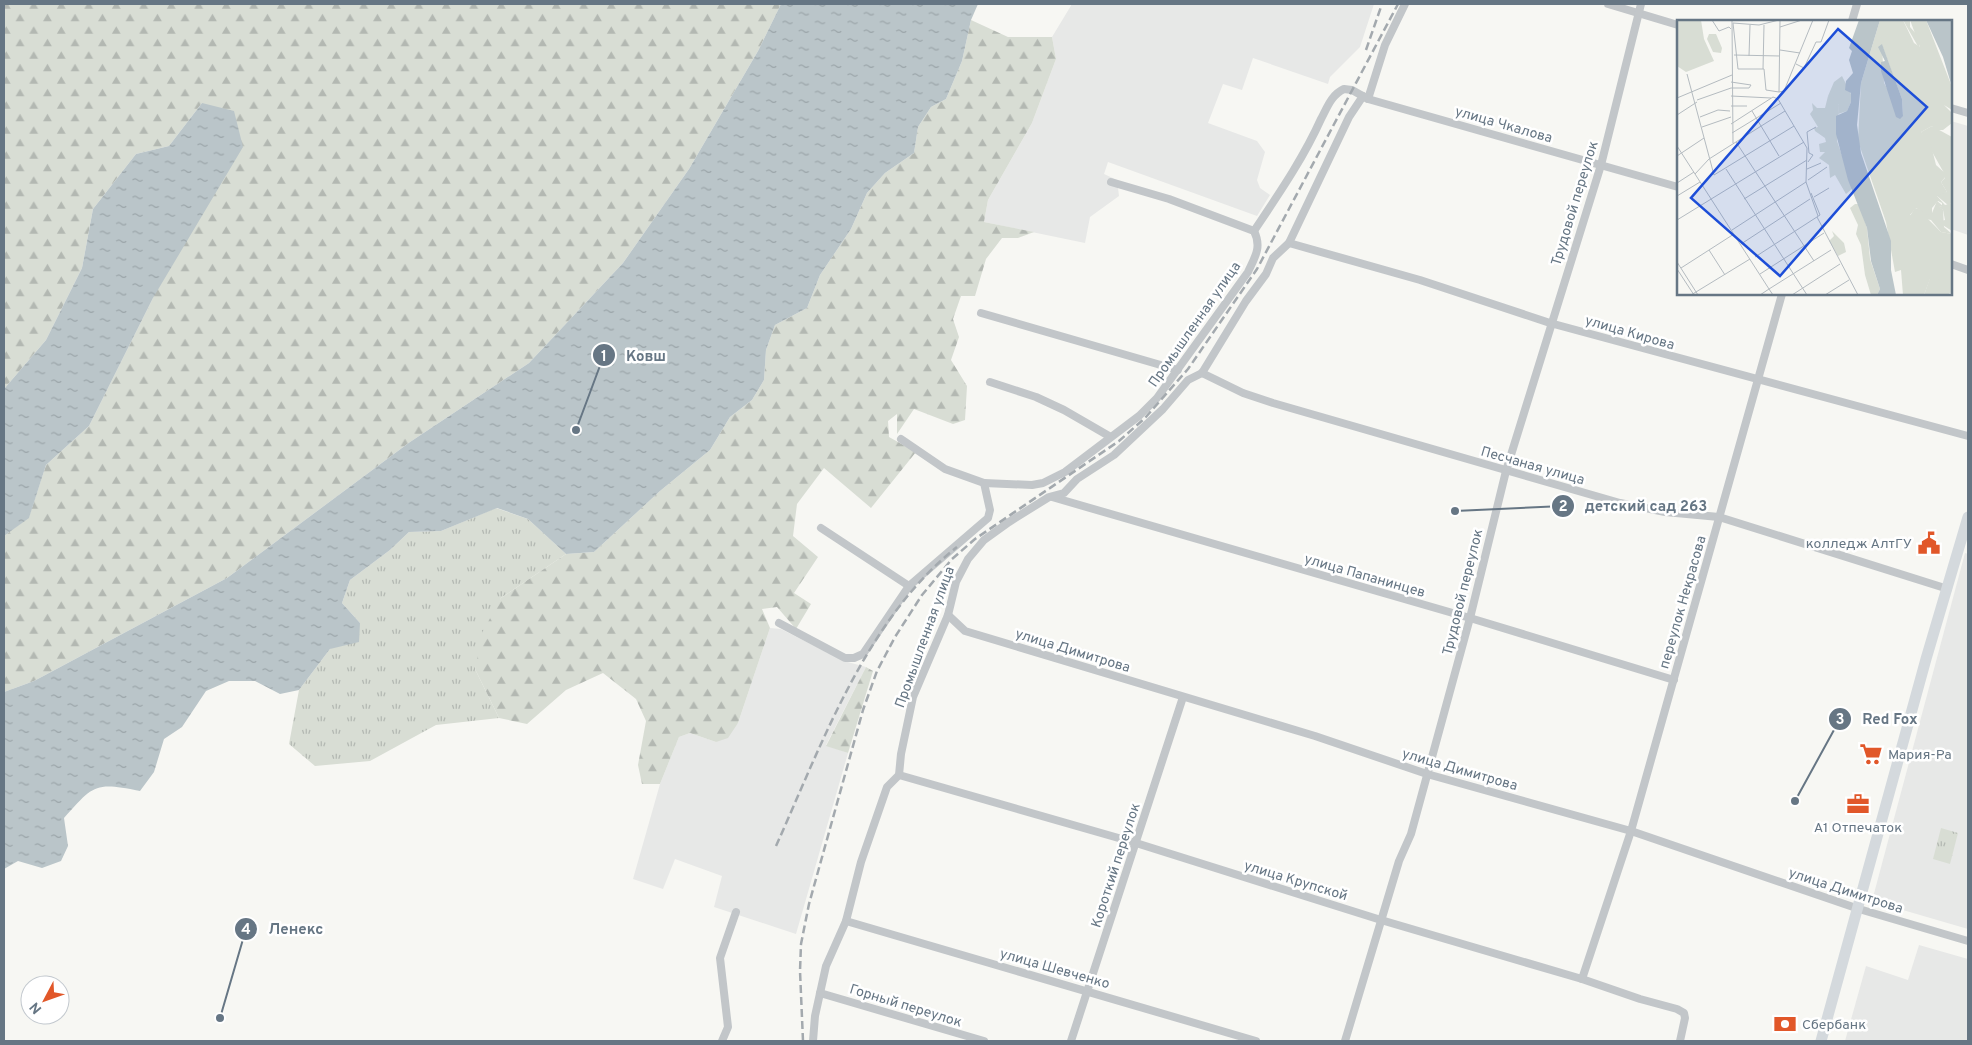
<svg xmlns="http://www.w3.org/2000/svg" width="1972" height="1045" font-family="Overpass,sans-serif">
  <defs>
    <pattern id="grass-tufts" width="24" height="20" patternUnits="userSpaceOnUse" patternTransform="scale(1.25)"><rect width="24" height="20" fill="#d8ddd4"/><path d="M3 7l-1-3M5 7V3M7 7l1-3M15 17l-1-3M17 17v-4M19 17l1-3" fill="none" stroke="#b3b8b2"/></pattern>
    <pattern id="forest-firs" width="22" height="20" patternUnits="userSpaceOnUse" patternTransform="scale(1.25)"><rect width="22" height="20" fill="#d8ddd4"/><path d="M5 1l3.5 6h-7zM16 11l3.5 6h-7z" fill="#b3b8b2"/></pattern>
    <pattern id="water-ripples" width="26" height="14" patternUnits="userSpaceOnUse" patternTransform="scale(1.25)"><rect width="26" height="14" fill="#bac5c9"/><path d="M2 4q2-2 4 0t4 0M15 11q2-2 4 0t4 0" fill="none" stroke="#9ba5a9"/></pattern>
  </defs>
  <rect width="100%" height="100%" fill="#f7f7f3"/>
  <!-- built -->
  <g fill="#e7e8e7">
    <polygon points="1072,4 1374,4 1360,47 1330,77 1328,84 1253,58 1242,90 1223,84 1208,123 1257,141 1265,152 1257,180 1260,188 1270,195 1257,216 1108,162 1104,174 1117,180 1119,196 1090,217 1085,243 984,222 988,200 1032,123 1056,59 1052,37"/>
    <polygon points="1951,121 1968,126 1968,235 1951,229"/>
    <polygon points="1965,553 1968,554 1968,929 1872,901"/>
    <polygon points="770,628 781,629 844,661 866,667 826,745 848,753 796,934 714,907 722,876 675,859 663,889 633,879 660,784 679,737 690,733 716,742 738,723"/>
    <polygon points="1919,945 1968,959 1968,1041 1845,1041 1866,966 1908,980"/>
  </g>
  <!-- grass -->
  <g fill="url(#grass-tufts)">
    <polygon points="496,508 528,519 566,554 501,598 475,669 499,718 436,725 370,761 315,766 289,744 299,690 330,649 360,623 342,603 350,580 390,550 409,532 441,531"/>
    <polygon points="1941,828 1958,833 1950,864 1933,859"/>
  </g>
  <!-- forest -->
  <g fill="url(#forest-firs)">
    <polygon points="4,4 781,4 758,51 689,169 623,263 529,363 410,442 227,578 34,681 4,692 4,536 29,517 46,465 89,426 153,298 202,103 169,146 136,154 93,209 82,268 46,340 4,389"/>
    <polygon points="971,20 1008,37 1052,37 1056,59 1032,123 988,200 984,222 1034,232 1018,238 1002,238 986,259 975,296 961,296 953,319 959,337 951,360 967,386 965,420 953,424 914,409 897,434 897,414 888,421 889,437 916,452 871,508 824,468 797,504 793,536 818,557 794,593 811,604 796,629 777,607 762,609 770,628 738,723 728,738 716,742 690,733 679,737 660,784 642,784 638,765 646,721 636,699 603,673 566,690 527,724 499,718 475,669 482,633 501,598 566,554 594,552 660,491 710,450 730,417 752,400 764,380 766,350 775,325 807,308 820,275 851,229 867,193 885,173 914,153 918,127 931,107 946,99 962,61"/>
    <polygon points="866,667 873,671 848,753 826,746"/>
  </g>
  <!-- water -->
  <g fill="url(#water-ripples)">
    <path d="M 781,4 L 978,4 L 971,20 L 962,61 L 946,99 L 931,107 L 918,127 L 914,153 L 885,173 L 867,193 L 851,229 L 820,275 L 807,308 L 775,325 L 766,350 L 764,380 L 752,400 L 730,417 L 710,450 L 660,491 L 594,552 L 566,554 L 528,519 L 497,508 L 441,531 L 409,532 L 390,550 L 350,580 L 342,603 L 360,623 L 359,642 L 330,649 L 299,690 L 280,694 L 255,681 L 229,681 L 206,691 L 182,727 L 164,739 L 154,772 L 140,791 C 94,782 94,785 64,818 L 68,846 L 61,861 L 42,868 L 18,861 L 4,869 L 4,692 L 34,681 L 227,578 L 410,442 L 529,363 L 623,263 L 689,169 L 758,51 Z"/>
    <polygon points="202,103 234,111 243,147 153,298 89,426 46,465 29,518 4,536 4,389 46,340 82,268 93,209 136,154 169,146"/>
  </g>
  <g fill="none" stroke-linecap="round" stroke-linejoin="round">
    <!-- street -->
    <g stroke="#c2c6c9" stroke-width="8">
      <polyline points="1608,4 1678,25"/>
      <polyline points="1852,21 1857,4"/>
      <polyline points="1368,99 1385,45 1405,4"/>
      <polyline points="1951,108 1968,113"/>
      <polyline points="1111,182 1169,199 1254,231"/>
      <path d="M 1254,231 C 1278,195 1303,159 1321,119 C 1327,108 1331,95 1344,89 L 1352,90 L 1368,99 L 1678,187"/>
      <polyline points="1289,243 1420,280 1550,323 1968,436"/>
      <polyline points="1951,264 1968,270"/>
      <polyline points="981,313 1178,370"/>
      <polyline points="1202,373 1243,393 1273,403 1620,503 1665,512 1719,517 1948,589"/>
      <polyline points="1202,373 1246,301 1266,274 1273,258 1289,243 1349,117 1363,96"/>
      <polyline points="990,382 1036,397 1064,410 1109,436"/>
      <polyline points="901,439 945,469 984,483"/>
      <polyline points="1052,497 1470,618 1674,680"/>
      <polyline points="821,528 909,586"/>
      <polyline points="948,615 965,631 1315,736 1427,774 1631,831 1859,909 1968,941"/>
      <path d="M 779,623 L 845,658 L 854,658 L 863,654 L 909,586 L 988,518 L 990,510 L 984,483 L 1032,485 L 1043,483 L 1065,472 L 1139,416 L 1157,398 L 1248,272 C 1255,257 1262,247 1254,231"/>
      <polyline points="899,775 1136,843 1381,920 1582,979 1640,999 1677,1009 1684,1013 1685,1018 1680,1041"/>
      <polyline points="846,921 1256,1041"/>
      <polyline points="1582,979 1631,831 1782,294"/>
      <polyline points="820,993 984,1041"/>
      <polyline points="722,1041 728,1027 720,958 736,912"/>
      <polyline points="813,1041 815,1016 826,966 846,921 861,862 887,787 899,775 901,754 913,697 948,615 956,582 968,559 984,540 1009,522 1049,497 1064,493 1077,479 1114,455 1163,409 1188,380 1202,373"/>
      <polyline points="1071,1041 1183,697"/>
      <polyline points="1345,1041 1399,861 1411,834 1470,618 1506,471 1601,165 1641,4"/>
    </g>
    <!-- secondary -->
    <polyline stroke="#d4d9dd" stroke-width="11" points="1821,1041 1926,659 1968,517"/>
    <!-- rail -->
    <g stroke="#a3a9ae" stroke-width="2.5" stroke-dasharray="8 4" stroke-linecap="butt">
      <polyline points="1366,50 1382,4"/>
      <path d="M 776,846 C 822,744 866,619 957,547"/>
      <polyline points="803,1041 800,971 801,944 809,904 863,710 877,671 895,637 922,595 952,559 975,539 1119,441 1145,418 1188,369 1257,269 1398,4"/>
    </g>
  </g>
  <!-- icons -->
  <defs>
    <symbol id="civic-bare" viewBox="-9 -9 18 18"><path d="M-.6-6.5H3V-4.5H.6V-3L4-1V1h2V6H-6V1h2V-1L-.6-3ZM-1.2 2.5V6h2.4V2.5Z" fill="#e15729" stroke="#fff" stroke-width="2.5" paint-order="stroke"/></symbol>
    <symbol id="supermarket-bare" viewBox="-9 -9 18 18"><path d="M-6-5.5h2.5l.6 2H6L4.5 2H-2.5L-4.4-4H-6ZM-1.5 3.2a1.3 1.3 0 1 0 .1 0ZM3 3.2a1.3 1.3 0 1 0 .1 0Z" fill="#e15729" stroke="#fff" stroke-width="2.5" paint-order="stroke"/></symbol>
    <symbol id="office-bare" viewBox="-9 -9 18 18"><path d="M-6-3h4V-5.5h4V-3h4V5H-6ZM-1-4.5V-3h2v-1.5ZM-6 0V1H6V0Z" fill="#e15729" stroke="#fff" stroke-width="2.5" paint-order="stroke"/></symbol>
    <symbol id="bank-bare" viewBox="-9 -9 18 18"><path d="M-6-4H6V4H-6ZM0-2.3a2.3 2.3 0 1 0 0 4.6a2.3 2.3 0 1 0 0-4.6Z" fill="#e15729" stroke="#fff" stroke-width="2.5" paint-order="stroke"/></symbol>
  </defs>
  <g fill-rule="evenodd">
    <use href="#civic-bare" x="1913" y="527" width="32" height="32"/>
    <use href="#supermarket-bare" x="1855" y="738" width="32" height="32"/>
    <use href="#office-bare" x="1842" y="788" width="32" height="32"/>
    <use href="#bank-bare" x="1769" y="1008" width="32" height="32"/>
  </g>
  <g text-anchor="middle" stroke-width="5" stroke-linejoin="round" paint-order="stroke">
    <!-- street labels -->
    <g font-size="14" fill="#667684" stroke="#fff">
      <text transform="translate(1504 124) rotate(16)" y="5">улица Чкалова</text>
      <text transform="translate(1574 203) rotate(-73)" y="5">Трудовой переулок</text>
      <text transform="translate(1194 324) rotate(-55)" y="5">Промышленная улица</text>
      <text transform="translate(1630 332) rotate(16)" y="5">улица Кирова</text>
      <text transform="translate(1533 465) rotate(16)" y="5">Песчаная улица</text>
      <text transform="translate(1365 575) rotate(16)" y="5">улица Папанинцев</text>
      <text transform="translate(1462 592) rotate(-76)" y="5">Трудовой переулок</text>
      <text transform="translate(1682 602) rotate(-74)" y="5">переулок Некрасова</text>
      <text transform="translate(924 637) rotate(-70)" y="5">Промышленная улица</text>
      <text transform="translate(1073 650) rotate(17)" y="5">улица Димитрова</text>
      <text transform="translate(1460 769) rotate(16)" y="5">улица Димитрова</text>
      <text transform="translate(1115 865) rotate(-72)" y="5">Короткий переулок</text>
      <text transform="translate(1296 880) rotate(17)" y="5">улица Крупской</text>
      <text transform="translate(1846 890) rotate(18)" y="5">улица Димитрова</text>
      <text transform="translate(1055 968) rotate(16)" y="5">улица Шевченко</text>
      <text transform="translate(906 1005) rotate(17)" y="5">Горный переулок</text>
    </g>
    <!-- poi labels -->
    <g font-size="14" fill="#667684" stroke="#fff" text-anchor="start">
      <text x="1912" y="548" text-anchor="end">колледж АлтГУ</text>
      <text x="1888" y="759">Мария-Ра</text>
      <text x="1858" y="832" text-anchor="middle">А1 Отпечаток</text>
      <text x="1802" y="1029">Сбербанк</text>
    </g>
  </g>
  <!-- overview -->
  <g transform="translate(1677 20)">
    <rect width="275" height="275" fill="#f7f7f3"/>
    <path d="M 0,0 L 24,0 L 27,19 L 37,41 L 9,52 L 0,46 ZM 165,56 L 174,74 L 174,82 L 170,91 L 161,94 L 162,85 L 151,76 L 157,62 ZM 255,106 L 275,117 L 275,183 L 271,185 L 260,176 L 259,173 L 270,172 L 264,162 L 268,158 L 267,153 L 244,112 ZM 260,181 L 266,186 L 262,187 L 266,190 L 267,207 L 275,214 L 264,212 L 254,200 L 233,196 L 238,188 L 255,193 ZM 155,211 L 167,223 L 169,232 L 161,236 L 152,221 L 157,216 ZM 275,249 L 275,272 L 270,275 L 247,275 L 253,258 L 260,259 Z" fill="#d8ddd4"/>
    <path d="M 203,0 L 226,0 L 237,23 L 243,27 L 233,0 L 249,0 L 275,67 L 275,90 L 267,85 L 275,93 L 275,103 L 266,110 L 259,110 L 255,106 L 244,112 L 254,125 L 259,145 L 270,155 L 264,162 L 270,172 L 260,176 L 268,185 L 275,183 L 275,211 L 261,202 L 268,200 L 266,190 L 261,187 L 265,186 L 265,183 L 261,181 L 255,188 L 255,197 L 239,188 L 233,195 L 250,198 L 264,212 L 275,214 L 275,249 L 262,260 L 253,259 L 247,275 L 226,275 L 224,250 L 218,252 L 209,202 L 181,121 L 184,63 ZM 205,25 L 225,79 L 226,96 L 207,63 ZM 151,76 L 157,78 L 162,85 L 160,121 L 176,168 L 169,174 L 158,155 L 153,158 L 152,145 L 142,138 L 148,132 L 143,132 L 142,124 L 149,122 L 148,118 L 138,111 L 137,108 L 141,107 L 133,94 L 136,90 L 135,83 L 140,88 L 148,88 ZM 178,184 L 182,184 L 190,208 L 193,239 L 203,269 L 200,275 L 194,275 L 188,255 L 184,225 L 179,214 L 181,205 L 173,188 Z" fill="#d8ddd4" fill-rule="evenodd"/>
    <path d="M 226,0 L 233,0 L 233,7 L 241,16 L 243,30 Z" fill="#d8ddd4"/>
    <path d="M 32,14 L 39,14 L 45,28 L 44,33 L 36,32 L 30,19 Z" fill="#d8ddd4"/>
    <path d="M 182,0 L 203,0 L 184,63 L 180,105 L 184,133 L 214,221 L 214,250 L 219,275 L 200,275 L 203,269 L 194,241 L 190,208 L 171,160 L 159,114 L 159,96 L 170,91 L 174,82 L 174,73 L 168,70 L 169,61 L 176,53 L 172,40 L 175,31 L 172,28 ZM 249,0 L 275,0 L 275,67 L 266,37 ZM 205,24 L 225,79 L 226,96 L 223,99 L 219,97 L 204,51 L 204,42 L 208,41 L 201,27 Z" fill="#bac5c9"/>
    <path fill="none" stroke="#b4bbc0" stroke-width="1" d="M 35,0 L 42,11 L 52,7 L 54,9M 55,0 L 56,123M 103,0 L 102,72 L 107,71M 56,3 L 61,49 L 87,49 L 89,70 L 102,72M 56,3 L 82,5 L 102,0M 103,7 L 125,0M 103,30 L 123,33M 57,35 L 103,36M 72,36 L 73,5M 119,44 L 127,48 L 139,22 L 144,22 L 152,0M 86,49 L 87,5M 10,54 L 37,155 L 117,106M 54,62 L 74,65M 107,71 L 136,0M 54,76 L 94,78M 0,78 L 55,55M 20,80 L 54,68 L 72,68 L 74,65M 54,86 L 70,86M 75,91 L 102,136M 0,95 L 20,82M 23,97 L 41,90 L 53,91M 54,104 L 96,77 L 101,79 L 130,128 L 129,162 L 141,196M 25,107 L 54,97M 55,113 L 104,83M 59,122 L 137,241M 0,126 L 92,269 L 83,275M 0,136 L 27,118M 131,142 L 136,135 L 132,133 L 130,112 L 139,107M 49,149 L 130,275M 130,149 L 144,143M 18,154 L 32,139 L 108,91M 131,160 L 150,147M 0,163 L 17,152M 0,176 L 23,162M 137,177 L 152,168M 67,179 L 130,140M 140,197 L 181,275M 0,200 L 127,122M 55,210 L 129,162M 64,224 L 133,179M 32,230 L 48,255M 78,237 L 143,195 L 134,173M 0,242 L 21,275M 4,248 L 57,214M 0,249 L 17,275M 83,254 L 147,213M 14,275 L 73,239M 96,275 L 92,269 L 154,230M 115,275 L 163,244M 148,275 L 172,260"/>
    <path fill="#1d4ed8" fill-opacity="0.15" stroke="#1d4ed8" stroke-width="2.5" d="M 161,9 L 250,87 L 103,256 L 14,178 Z"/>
    <rect width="275" height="275" fill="none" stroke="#667684" stroke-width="2.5"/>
  </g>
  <!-- callouts -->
  <path fill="none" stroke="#667684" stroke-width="2" d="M576 430L604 355M1455 511L1563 506M1795 801L1840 719M220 1018L246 929"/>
  <g fill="#667684" stroke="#fff" stroke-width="2">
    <circle cx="576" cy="430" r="5"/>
    <circle cx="1455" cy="511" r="5"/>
    <circle cx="1795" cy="801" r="5"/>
    <circle cx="220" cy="1018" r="5"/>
    <circle cx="604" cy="355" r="12"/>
    <circle cx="1563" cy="506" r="12"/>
    <circle cx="1840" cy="719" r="12"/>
    <circle cx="246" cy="929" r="12"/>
  </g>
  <g font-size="15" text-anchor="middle" font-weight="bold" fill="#fff">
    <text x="604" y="361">1</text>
    <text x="1563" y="511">2</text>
    <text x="1840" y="724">3</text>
    <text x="246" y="934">4</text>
  </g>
  <g font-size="15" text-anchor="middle" font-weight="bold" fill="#667684" stroke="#fff" stroke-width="5" stroke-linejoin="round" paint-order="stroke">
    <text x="646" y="361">Ковш</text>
    <text x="1646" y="511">детский сад 263</text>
    <text x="1890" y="724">Red Fox</text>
    <text x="296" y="934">Ленекс</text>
  </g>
  <!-- border -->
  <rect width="1972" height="1045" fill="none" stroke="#667684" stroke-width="10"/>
  <!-- north arrow -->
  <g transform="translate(45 1000) rotate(229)"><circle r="24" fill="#ffffff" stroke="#c2c8ce"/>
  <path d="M0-4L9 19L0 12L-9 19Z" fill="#e15729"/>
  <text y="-8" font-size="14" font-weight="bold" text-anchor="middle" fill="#667684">N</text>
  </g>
</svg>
